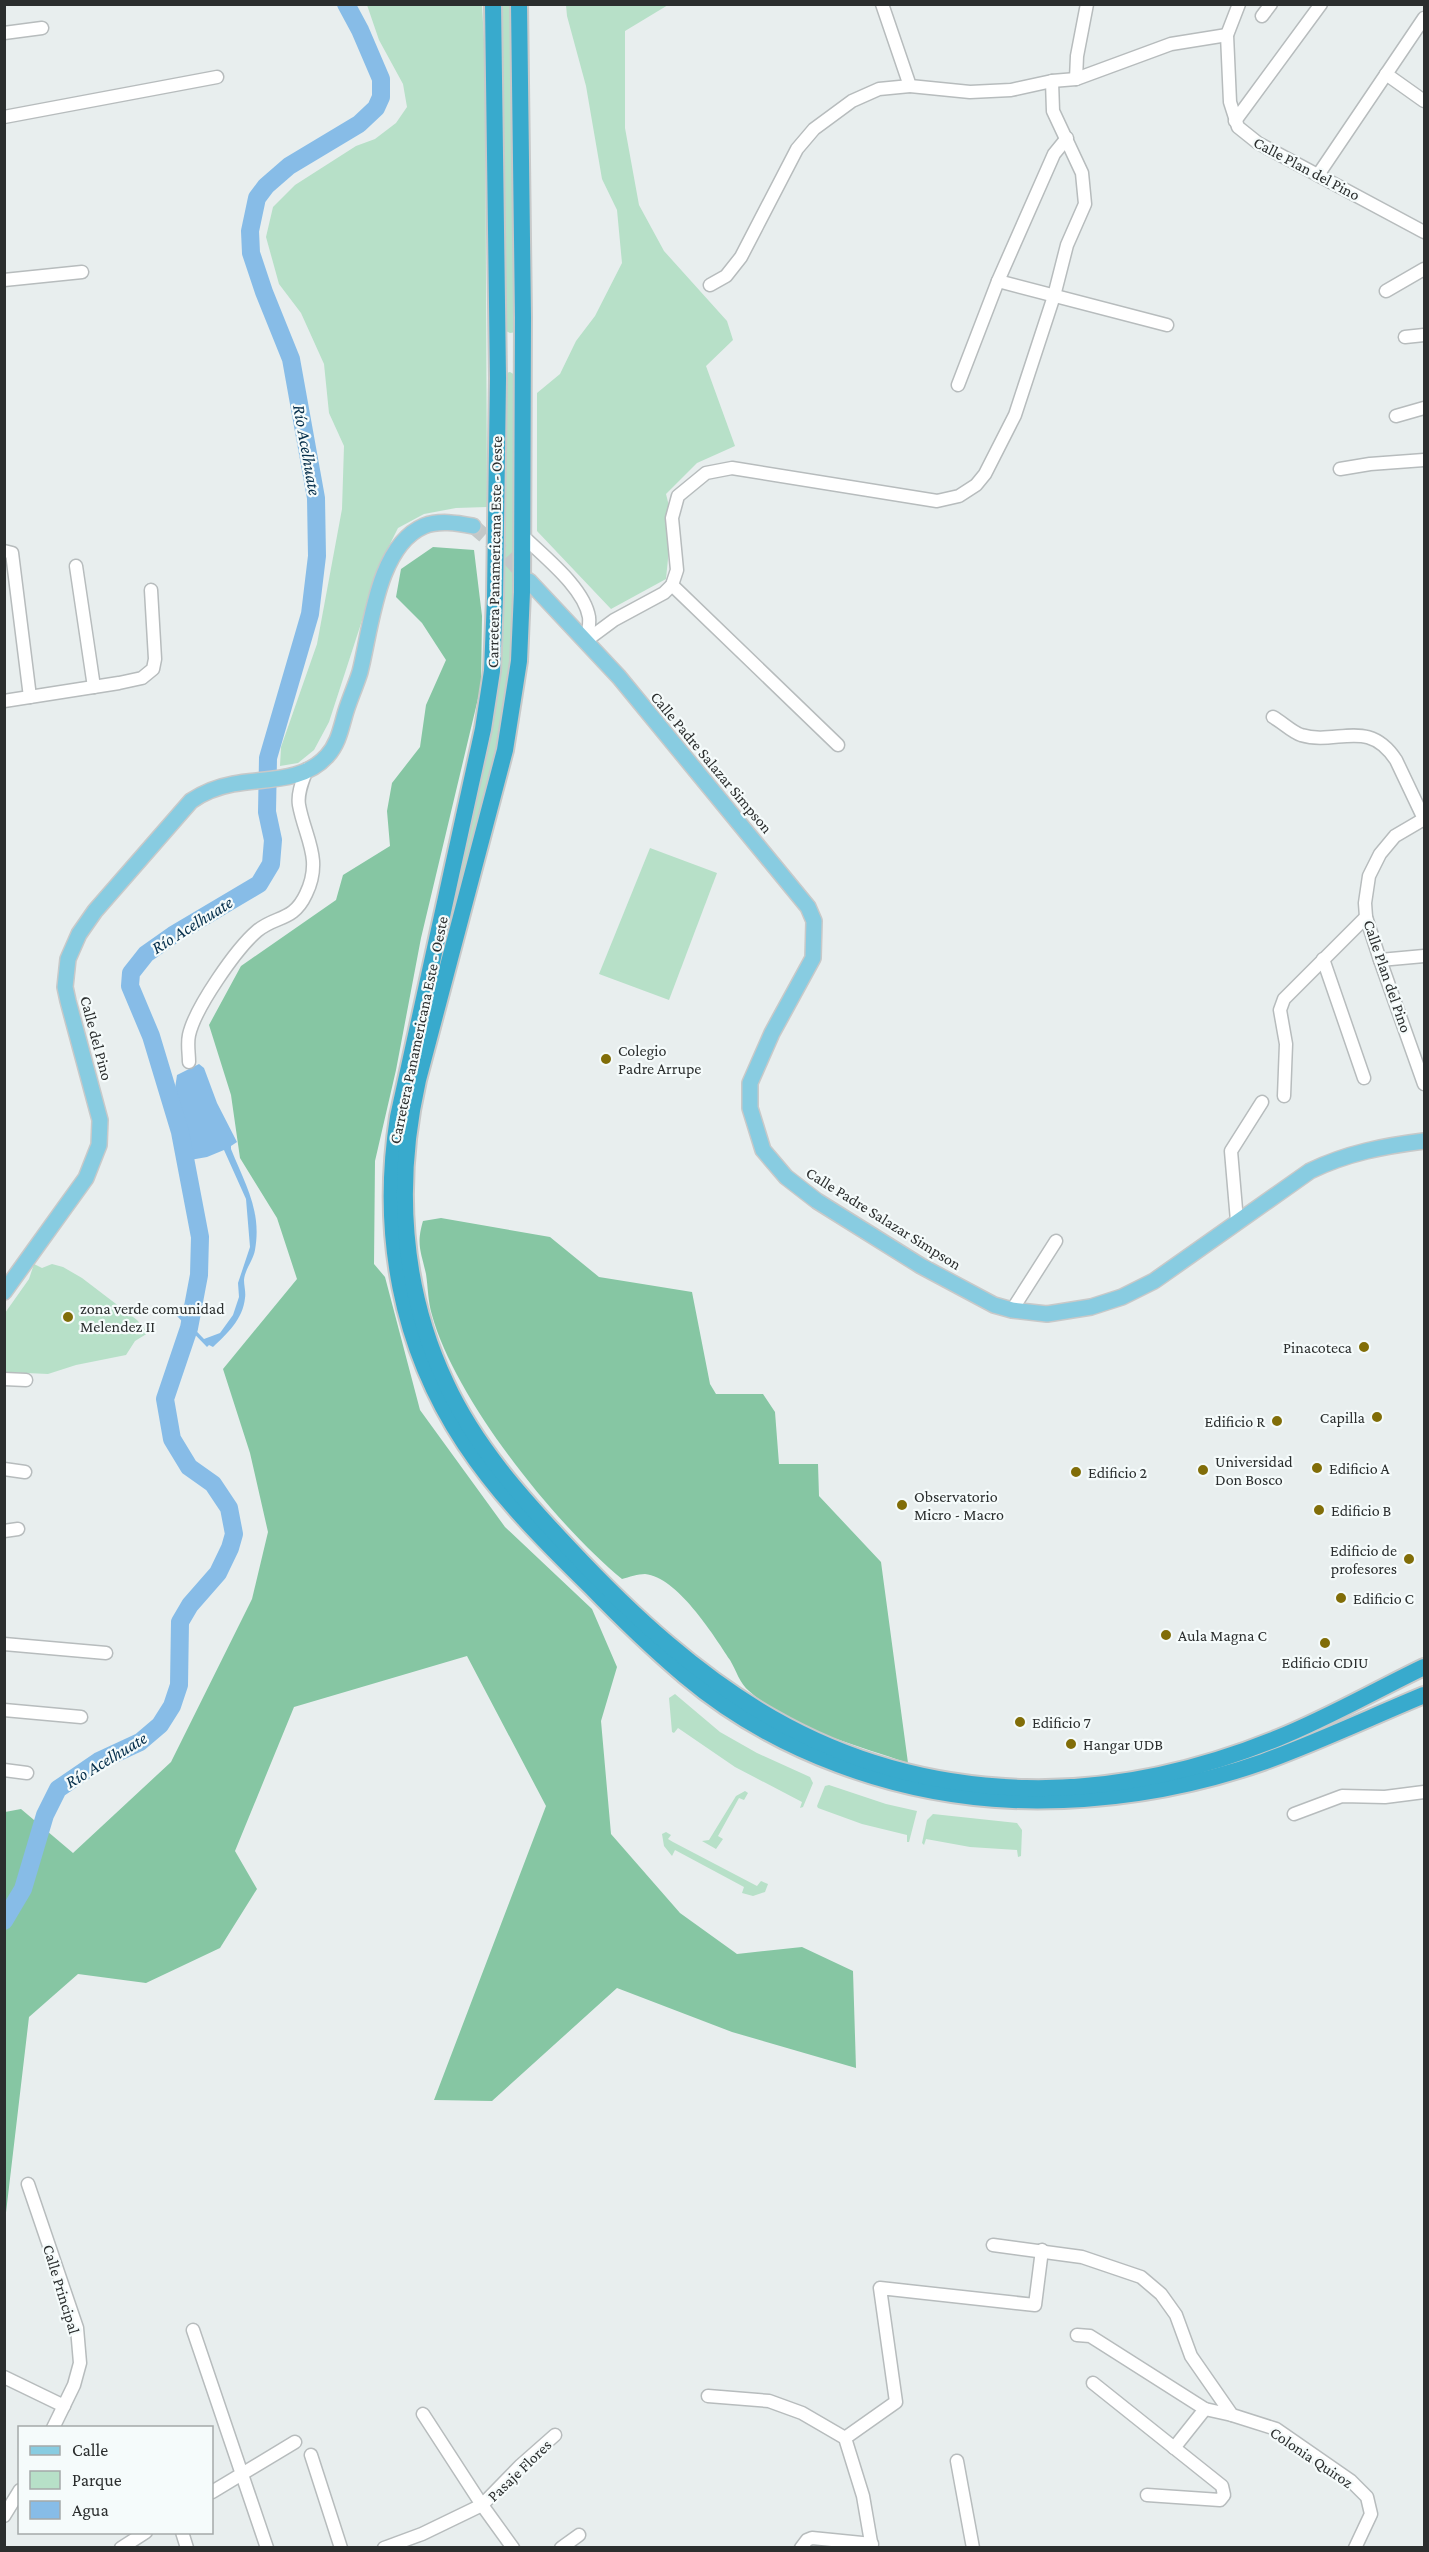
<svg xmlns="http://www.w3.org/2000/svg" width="1429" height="2552" font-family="'Crimson Pro',serif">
  <rect width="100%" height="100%" fill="#e8eeee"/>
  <!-- green -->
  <g fill="#b7e0c8">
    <polygon points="367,5 482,5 485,57 487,507 456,508 424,514 398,528 381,562 329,722 314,750 298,763 280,766 281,747 317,644 342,509 344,446 329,413 324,364 301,313 279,284 266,237 273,207 295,185 356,146 375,139 396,123 407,107 403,84 379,40"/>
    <polygon points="499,5 512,5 516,332 510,333 504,330"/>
    <polygon points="566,5 668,5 625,31 625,128 639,205 664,251 727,321 733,340 706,366 735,446 697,463 666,494 672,518 666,579 611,609 537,531 537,393 560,374 576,341 595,316 622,263 617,210 602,179 586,86 567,16"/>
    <polygon points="510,372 515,375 516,633 502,735 457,901 453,901 484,748 506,373"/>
    <polygon points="650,848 717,873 669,1000 599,974"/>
    <polygon points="34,1264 42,1268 52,1264 63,1267 82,1278 137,1320 148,1333 135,1341 126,1355 76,1365 48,1374 5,1372 5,1313 29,1279"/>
    <polygon points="675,1694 720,1732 757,1753 810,1777 813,1783 803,1807 800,1808 802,1802 735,1767 678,1728 674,1733 672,1732 669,1698"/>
    <polygon points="829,1785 886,1804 917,1811 909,1842 907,1842 907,1835 862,1824 818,1808 817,1806 825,1786"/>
    <polygon points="745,1791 748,1793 744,1800 739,1798 718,1836 723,1839 716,1849 702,1841 709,1840 736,1796"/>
    <polygon points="933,1814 1017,1823 1022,1830 1021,1856 1018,1857 1017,1850 970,1847 926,1839 924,1845 922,1843 927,1820"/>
    <polygon points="666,1832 671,1835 668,1839 673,1842 757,1886 761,1881 768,1884 765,1892 753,1896 742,1893 744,1887 675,1850 672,1856 664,1846 662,1834"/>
  </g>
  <!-- forest -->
  <g fill="#86c6a3">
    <polygon points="433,547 474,550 482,616 481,686 421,938 396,1070 375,1161 374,1264 385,1277 420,1410 505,1527 592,1609 617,1667 601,1721 611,1834 680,1913 737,1954 802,1947 853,1971 856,2068 732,2032 617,1988 492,2101 434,2100 546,1806 467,1656 294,1707 235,1851 257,1889 220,1948 146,1983 78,1974 29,2017 5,2221 5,1812 21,1809 73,1853 171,1762 252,1599 268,1532 250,1453 223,1369 297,1279 277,1218 240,1158 231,1095 209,1025 241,966 336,900 343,875 390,846 387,811 392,783 420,747 426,705 446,660 422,623 396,597 401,569"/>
    <path d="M 441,1218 L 550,1237 L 599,1277 L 692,1292 L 710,1384 L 716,1394 L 763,1394 L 775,1412 L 779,1464 L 818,1464 L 819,1496 L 881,1562 L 908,1763 C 855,1744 792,1730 749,1691 C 740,1684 736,1670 730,1660 C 713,1634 677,1577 645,1574 C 638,1574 629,1577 622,1579 C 555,1524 455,1399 432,1315 C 428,1302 428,1287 426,1274 C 421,1251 416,1245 423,1221 Z"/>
  </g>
  <!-- water -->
  <path fill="#87bce7" d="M 199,1064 L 204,1068 L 217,1103 L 237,1142 L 231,1146 L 231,1149 C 245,1184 262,1211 255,1250 C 253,1261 245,1269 244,1280 C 244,1286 246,1292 245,1298 C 243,1319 227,1334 213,1347 L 209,1345 L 207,1347 L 176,1315 L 178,1312 L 204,1339 L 220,1333 L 233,1315 L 239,1297 L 238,1283 L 250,1247 L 246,1199 L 224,1150 L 207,1157 L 190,1160 L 189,1144 L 174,1095 L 177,1075 Z"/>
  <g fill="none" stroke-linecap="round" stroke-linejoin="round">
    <!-- river -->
    <polyline stroke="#87bce7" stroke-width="18" points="4,1921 23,1889 45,1815 58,1789 99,1761 140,1742 160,1725 172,1706 179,1685 180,1622 190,1605 218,1573 230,1548 234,1534 229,1508 213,1484 189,1467 172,1439 165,1399 189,1328 199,1275 200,1237 180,1132 151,1036 130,986 131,973 146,954 173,935 259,884 271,864 273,840 267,812 268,758 310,614 317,556 316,498 291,359 264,292 251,253 250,231 257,198 266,186 289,166 359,124 376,108 381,97 381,79 360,30 346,4"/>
    <!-- major-tunnel -->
    <polyline stroke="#c2c8c8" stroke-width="15" stroke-dasharray="15 8" stroke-linecap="butt" points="473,526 506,555 527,578"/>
    <defs>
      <g id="minor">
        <polyline points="882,4 910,86 970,92 1011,90 1052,81 1076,79 1171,44 1227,35"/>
        <polyline points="1239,4 1227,35 1230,102 1238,127 1258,143 1424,232"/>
        <polyline points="1262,16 1271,4"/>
        <polyline points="4,33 42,28"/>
        <polyline points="1386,74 1424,101"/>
        <polyline points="1076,79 1077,56 1087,4"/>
        <polyline points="4,117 217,77"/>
        <polyline points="1235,121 1321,4"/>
        <polyline points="1318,175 1424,18"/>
        <polyline points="4,280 82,272"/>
        <polyline points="998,281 1167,325"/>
        <polyline points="710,285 726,276 741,257 797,149 814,129 852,101 879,89 910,86"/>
        <polyline points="1386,291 1424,269"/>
        <polyline points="1405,337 1424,335"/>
        <polyline points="958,385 998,281 1054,154 1067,138"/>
        <polyline points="1396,416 1424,408"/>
        <polyline points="1340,469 1370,464 1424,460"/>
        <path d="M 522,535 C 543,556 584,587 589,617 C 590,624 588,632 587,640"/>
        <polyline points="4,551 12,553 30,697"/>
        <polyline points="76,566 94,687"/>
        <polyline points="672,585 838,745"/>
        <polyline points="587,640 614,620 664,593 672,585 677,570 672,518 678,496 706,473 732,468 937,501 959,496 976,485 985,474 1015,415 1054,296 1067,245 1085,204 1082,173 1053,111 1052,81"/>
        <polyline points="4,701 119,683 142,678 153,669 155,659 151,590"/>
        <path d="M 1273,717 C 1282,722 1292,732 1301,735 C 1337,746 1368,717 1396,760 L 1424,819"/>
        <polyline points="1424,819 1395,836 1380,854 1369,876 1365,903 1366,917 1380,960 1424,1084"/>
        <polyline points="1323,959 1364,1078"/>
        <polyline points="1380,960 1424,956"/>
        <path d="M 189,1062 C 189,1053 187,1044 189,1035 C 195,1008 236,949 257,931 C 276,915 293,922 306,894 C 323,859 305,838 299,805 C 297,793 303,780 307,769"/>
        <polyline points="1284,1096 1286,1044 1280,1010 1284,999 1366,917"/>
        <polyline points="1237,1221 1231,1151 1262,1102"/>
        <polyline points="1012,1310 1056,1241"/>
        <polyline points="4,1379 26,1380"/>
        <polyline points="4,1469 25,1472"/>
        <polyline points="4,1531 18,1529"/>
        <polyline points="4,1644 106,1653"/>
        <polyline points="4,1710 81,1717"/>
        <polyline points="4,1770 27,1773"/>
        <polyline points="1294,1814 1342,1796 1385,1797 1424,1792"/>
        <polyline points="28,2184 77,2328 80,2363 74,2385 53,2428"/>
        <polyline points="993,2245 1082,2257 1141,2277 1161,2294 1176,2315 1191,2356 1232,2415 1276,2429 1351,2481 1367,2497 1371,2514 1355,2548"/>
        <polyline points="193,2330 267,2548"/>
        <polyline points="1077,2335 1090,2336 1098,2341 1205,2409 1232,2415"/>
        <polyline points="4,2377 64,2406"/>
        <polyline points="1093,2383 1222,2486 1224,2495 1220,2500 1147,2495"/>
        <polyline points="708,2396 769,2401 802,2413 845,2438 863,2496 872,2548"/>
        <polyline points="423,2414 482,2505 513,2548"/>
        <polyline points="845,2438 896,2402 880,2288 1035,2305 1042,2250"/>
        <polyline points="1174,2448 1205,2409"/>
        <polyline points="311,2455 341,2548"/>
        <polyline points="957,2461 973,2548"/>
        <polyline points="212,2492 295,2442"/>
        <polyline points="4,2516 20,2490"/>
        <polyline points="182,2532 187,2548"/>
        <polyline points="121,2548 146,2532"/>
        <polyline points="384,2548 422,2534 482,2505 521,2465 555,2435"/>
        <polyline points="561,2548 579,2535"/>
        <polyline points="801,2548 807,2540 812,2538 872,2544"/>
      </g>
      <g id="major">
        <path d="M 529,581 L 619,677 L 808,907 L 814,921 L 813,958 L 772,1033 L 750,1083 L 750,1108 L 763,1150 L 786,1177 L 817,1201 L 921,1266 L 994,1305 L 1012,1310 L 1047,1314 L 1091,1307 L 1122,1297 L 1154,1281 L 1310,1171 C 1347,1153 1384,1146 1424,1141"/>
        <path d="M 4,1292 L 86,1178 L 99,1145 L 100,1120 L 68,1001 L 65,987 L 68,959 L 79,934 L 95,911 L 191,801 C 204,792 217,787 233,784 C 263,778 303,783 327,756 C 339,743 341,727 346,711 C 350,698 356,685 360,672 C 371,629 377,546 424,526 C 439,520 457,523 473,526"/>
      </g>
      <g id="highway">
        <path d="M 493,4 L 498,378 L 495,598 L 492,671 L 483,729 L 398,1117 C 380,1232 400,1346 465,1444 C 500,1497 545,1542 590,1586 C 620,1617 652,1648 685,1676 C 775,1752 896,1795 1013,1800 C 1098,1803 1183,1790 1263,1762 C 1318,1742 1371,1717 1424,1695"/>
        <path d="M 519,4 L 523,317 L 522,592 L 519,661 L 505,750 L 418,1080 C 395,1182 401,1287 446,1383 C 475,1446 522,1498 569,1548 C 699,1687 829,1783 1026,1788 C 1113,1790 1197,1771 1278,1738 C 1328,1718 1376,1690 1424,1667"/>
      </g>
    </defs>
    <!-- minor casing -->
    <use href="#minor" stroke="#b7bcbd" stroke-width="15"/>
    <!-- major casing -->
    <use href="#major" stroke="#c8c9c9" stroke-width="18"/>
    <!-- highway casing -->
    <use href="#highway" stroke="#c8c9c9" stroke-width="20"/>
    <!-- minor -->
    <use href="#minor" stroke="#fff" stroke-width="12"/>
    <!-- major -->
    <use href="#major" stroke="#88cce1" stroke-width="15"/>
    <!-- highway -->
    <use href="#highway" stroke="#38aacd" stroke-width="16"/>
  </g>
  <!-- markers -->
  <g fill="#816d08" stroke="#f5fbfb" stroke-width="2">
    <circle cx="606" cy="1059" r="6"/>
    <circle cx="68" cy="1317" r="6"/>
    <circle cx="1364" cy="1347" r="6"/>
    <circle cx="1377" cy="1417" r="6"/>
    <circle cx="1277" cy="1421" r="6"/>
    <circle cx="1317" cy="1468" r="6"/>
    <circle cx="1203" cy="1470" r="6"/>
    <circle cx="1076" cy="1472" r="6"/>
    <circle cx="902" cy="1505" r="6"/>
    <circle cx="1319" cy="1510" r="6"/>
    <circle cx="1409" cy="1559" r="6"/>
    <circle cx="1341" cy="1598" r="6"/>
    <circle cx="1166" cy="1635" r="6"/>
    <circle cx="1325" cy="1643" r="6"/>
    <circle cx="1020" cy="1722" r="6"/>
    <circle cx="1071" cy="1744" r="6"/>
  </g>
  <g text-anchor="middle" stroke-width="4.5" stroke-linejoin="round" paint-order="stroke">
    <!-- street labels -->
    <g font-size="16" fill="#2b2e2e" stroke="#f5fbfb">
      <text transform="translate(1307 168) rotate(28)" y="6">Calle Plan del Pino</text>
      <text transform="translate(494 552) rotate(-89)" y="6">Carretera Panamericana Este - Oeste</text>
      <text transform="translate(712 762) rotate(50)" y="6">Calle Padre Salazar Simpson</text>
      <text transform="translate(1388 976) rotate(71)" y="6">Calle Plan del Pino</text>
      <text transform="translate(418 1030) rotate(-78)" y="6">Carretera Panamericana Este - Oeste</text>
      <text transform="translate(97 1038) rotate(75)" y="6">Calle del Pino</text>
      <text transform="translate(884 1218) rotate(32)" y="6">Calle Padre Salazar Simpson</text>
      <text transform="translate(62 2289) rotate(73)" y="6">Calle Principal</text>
      <text transform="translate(1312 2457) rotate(34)" y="6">Colonia Quiroz</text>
      <text transform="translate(519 2470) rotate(-44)" y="6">Pasaje Flores</text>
    </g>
    <!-- poi labels -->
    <g font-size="16" fill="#2b2e2e" stroke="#f5fbfb" text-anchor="start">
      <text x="618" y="1056">Colegio<tspan x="618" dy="18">Padre Arrupe</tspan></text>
      <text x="80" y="1314">zona verde comunidad<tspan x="80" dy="18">Melendez II</tspan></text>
      <text x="1352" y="1353" text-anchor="end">Pinacoteca</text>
      <text x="1365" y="1423" text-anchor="end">Capilla</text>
      <text x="1265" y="1427" text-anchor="end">Edificio R</text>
      <text x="1215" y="1467">Universidad<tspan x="1215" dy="18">Don Bosco</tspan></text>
      <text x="1329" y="1474">Edificio A</text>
      <text x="1088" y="1478">Edificio 2</text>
      <text x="914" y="1502">Observatorio<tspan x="914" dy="18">Micro - Macro</tspan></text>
      <text x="1331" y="1516">Edificio B</text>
      <text x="1397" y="1556" text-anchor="end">Edificio de<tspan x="1397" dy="18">profesores</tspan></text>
      <text x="1353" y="1604">Edificio C</text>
      <text x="1178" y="1641">Aula Magna C</text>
      <text x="1325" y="1668" text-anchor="middle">Edificio CDIU</text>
      <text x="1032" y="1728">Edificio 7</text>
      <text x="1083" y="1750">Hangar UDB</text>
    </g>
    <!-- water labels -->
    <g font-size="18" font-style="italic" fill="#042e4b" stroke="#f5fbfb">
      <text transform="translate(307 450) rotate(80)" y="6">Río Acelhuate</text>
      <text transform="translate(192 925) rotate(-32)" y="6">Río Acelhuate</text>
      <text transform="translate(106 1760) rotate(-31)" y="6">Río Acelhuate</text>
    </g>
  </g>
  <!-- border -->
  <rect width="1429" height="2552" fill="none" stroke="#2b2e2e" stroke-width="12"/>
  <!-- legend -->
  <rect x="18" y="2426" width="195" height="108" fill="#f5fbfb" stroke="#a4a9a9" stroke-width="1.5"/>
  <rect x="30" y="2446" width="30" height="9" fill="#88cce1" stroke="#a4a9a9" stroke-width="1.5"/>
  <text x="72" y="2456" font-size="18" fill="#2b2e2e">Calle</text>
  <rect x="30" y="2471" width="30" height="18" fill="#b7e0c8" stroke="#a4a9a9" stroke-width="1.5"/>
  <text x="72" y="2486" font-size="18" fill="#2b2e2e">Parque</text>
  <rect x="30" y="2501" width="30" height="18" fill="#87bce7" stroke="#a4a9a9" stroke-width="1.5"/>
  <text x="72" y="2516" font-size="18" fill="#2b2e2e">Agua</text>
</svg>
